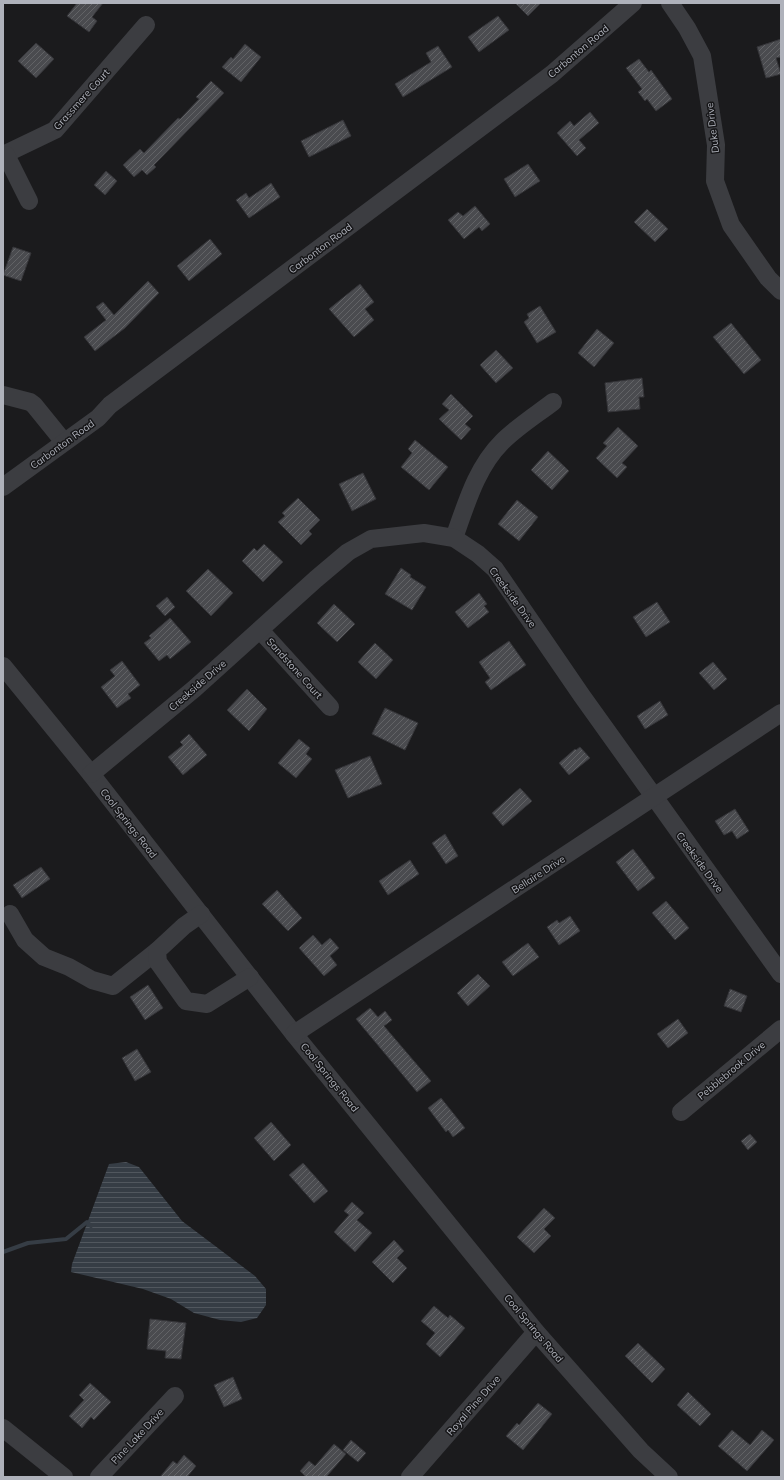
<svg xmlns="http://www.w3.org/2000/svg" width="784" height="1480" font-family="Mulish,sans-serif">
  <defs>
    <pattern id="water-rules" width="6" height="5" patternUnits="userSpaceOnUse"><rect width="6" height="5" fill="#363d45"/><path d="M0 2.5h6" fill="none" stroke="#51575e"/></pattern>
    <pattern id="building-hatch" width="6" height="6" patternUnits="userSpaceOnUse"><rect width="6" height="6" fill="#4a4b4f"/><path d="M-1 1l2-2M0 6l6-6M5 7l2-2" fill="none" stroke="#626366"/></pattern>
  </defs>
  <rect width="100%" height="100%" fill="#1b1b1d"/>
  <!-- water -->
  <polygon fill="url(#water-rules)" points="126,1162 139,1167 182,1221 255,1276 266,1289 266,1305 257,1318 241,1322 220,1320 194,1313 171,1299 143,1289 71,1272 72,1264 109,1164"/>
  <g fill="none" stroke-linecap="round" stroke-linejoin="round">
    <!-- stream -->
    <polyline stroke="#363d45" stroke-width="4" points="3,1252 28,1243 66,1239 87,1222 91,1226"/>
  </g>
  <!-- building -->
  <g fill="url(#building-hatch)" stroke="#353539">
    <polygon points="77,3 103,3 92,17 97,21 89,32 67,16"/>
    <polygon points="515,3 541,3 528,16"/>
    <polygon points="498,16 509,30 479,52 468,37"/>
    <polygon points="781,39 781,57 776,58 781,74 766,78 757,47"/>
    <polygon points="36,43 54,59 36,78 18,61"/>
    <polygon points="245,44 261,57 241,82 222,67 231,57 233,59"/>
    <polygon points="438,46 452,67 403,97 395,84 431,62 426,53"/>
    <polygon points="639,59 649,72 651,70 672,99 656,111 647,99 645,101 638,92 642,89 626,68"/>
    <polygon points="211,81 224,93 154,165 156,167 147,175 142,170 134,177 123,165 140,149 144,153 178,118 180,119 199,99 196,97"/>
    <polygon points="590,112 599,123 579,140 586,148 577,156 557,133 570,121 574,126"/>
    <polygon points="343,120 351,136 309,157 301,141"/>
    <polygon points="528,164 540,181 515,197 504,179"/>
    <polygon points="106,171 117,181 105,195 94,185"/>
    <polygon points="271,183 280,197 249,218 236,200 246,193 249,198"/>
    <polygon points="475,206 490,224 482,231 479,227 464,239 448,220 458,212 463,216"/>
    <polygon points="647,209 668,229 655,242 634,222"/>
    <polygon points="210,239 222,254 189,281 177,266"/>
    <polygon points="13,247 31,253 21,281 3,275"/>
    <polygon points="148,281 159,293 125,328 95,351 84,337 106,320 96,307 103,302 114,315"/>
    <polygon points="360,284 374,302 365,309 374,320 354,337 329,309"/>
    <polygon points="540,306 556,332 537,343 524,322 529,318 527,314"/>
    <polygon points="731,323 761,360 744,374 713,337"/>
    <polygon points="597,329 614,343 594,367 578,353"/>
    <polygon points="496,350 513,368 496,383 480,365"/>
    <polygon points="642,378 644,397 639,397 640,409 608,412 605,383"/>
    <polygon points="451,394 473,416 465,424 471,429 461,440 439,419 449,410 442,404"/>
    <polygon points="618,427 638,446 622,463 627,467 617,478 596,458 607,446 603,443"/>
    <polygon points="415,440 448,467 429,490 401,467 412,453 408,449"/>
    <polygon points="548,451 569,471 552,490 531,470"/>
    <polygon points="363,473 376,499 352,511 339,484"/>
    <polygon points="298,498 320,520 309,531 312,534 301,545 278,522 285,516 282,513"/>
    <polygon points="517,500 538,517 519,541 498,524"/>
    <polygon points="264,544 283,562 263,582 242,561 254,548 257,551"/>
    <polygon points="401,568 411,575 410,577 426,587 412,610 385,594"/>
    <polygon points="208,569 233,593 211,616 186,591"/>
    <polygon points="479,593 487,604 484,606 489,612 468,628 455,612"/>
    <polygon points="167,597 175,607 165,616 156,606"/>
    <polygon points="657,602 670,622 646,637 633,617"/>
    <polygon points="334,604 355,624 337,642 317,623"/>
    <polygon points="170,618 191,642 170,659 167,655 159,661 144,643 151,638 149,636"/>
    <polygon points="509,641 526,665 491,690 485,682 490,678 479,662"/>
    <polygon points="375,643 393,660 376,679 358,662"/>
    <polygon points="122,661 140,685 128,694 131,698 117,708 101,687 115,676 110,670"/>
    <polygon points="713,662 727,679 714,690 699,673"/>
    <polygon points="247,689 267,709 249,731 227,710"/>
    <polygon points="660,701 668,715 645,729 637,716"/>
    <polygon points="385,708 418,723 405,750 372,734"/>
    <polygon points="189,734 207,755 183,775 168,757 183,745 180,742"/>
    <polygon points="299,739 310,748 306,754 312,759 296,778 278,763"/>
    <polygon points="580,747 590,758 569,775 559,763 575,749 576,750"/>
    <polygon points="370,756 382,784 348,798 335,770"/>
    <polygon points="520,788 532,801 503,826 492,813"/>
    <polygon points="735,809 749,831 737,839 732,831 724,835 715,821"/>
    <polygon points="445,834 458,856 446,864 432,843"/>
    <polygon points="633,849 655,878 638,891 616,862"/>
    <polygon points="410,860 419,874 388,895 379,881"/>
    <polygon points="41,867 50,879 22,898 13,885"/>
    <polygon points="277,890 302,918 288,931 262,904"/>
    <polygon points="666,901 689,928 675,940 652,913"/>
    <polygon points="570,916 580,931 559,945 547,927 557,920 559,923"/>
    <polygon points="313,935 322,945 330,938 339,948 330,956 337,965 324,976 299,948"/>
    <polygon points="528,943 539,957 513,976 502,962"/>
    <polygon points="478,974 490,986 468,1006 457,993"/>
    <polygon points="148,985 163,1008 145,1020 130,997"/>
    <polygon points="730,989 747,996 741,1012 724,1006"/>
    <polygon points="370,1008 378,1017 385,1011 392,1020 384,1026 431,1081 417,1092 356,1019"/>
    <polygon points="678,1019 688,1033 668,1048 657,1034"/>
    <polygon points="137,1049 151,1072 135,1081 122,1058"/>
    <polygon points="441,1098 465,1128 453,1137 448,1130 446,1132 428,1108"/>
    <polygon points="271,1122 291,1145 274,1161 254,1138"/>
    <polygon points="750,1134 757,1142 748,1150 741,1141"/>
    <polygon points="303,1163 328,1191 314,1203 289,1175"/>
    <polygon points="352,1202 364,1213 357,1220 372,1233 355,1252 334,1232 349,1215 344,1211"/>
    <polygon points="544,1208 555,1218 544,1229 551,1236 534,1253 517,1237"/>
    <polygon points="394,1240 404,1251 397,1258 407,1268 393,1283 372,1262"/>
    <polygon points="434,1306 448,1318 450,1315 465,1328 440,1357 426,1344 435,1333 421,1321"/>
    <polygon points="150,1319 186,1323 181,1359 165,1358 166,1351 147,1349"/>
    <polygon points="638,1343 665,1369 652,1383 625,1356"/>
    <polygon points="233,1377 242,1399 224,1407 214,1385"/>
    <polygon points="90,1383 111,1402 94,1420 91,1417 82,1428 69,1416 84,1400 79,1395"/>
    <polygon points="688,1392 711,1414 700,1426 677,1405"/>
    <polygon points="538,1403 552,1414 523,1450 506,1436 517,1423 519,1425"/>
    <polygon points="732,1430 750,1445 762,1430 774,1440 747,1471 718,1446"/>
    <polygon points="351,1440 366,1453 358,1462 343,1450"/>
    <polygon points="334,1444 346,1454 327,1476 328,1477 306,1477 300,1471 309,1461 315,1466"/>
    <polygon points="184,1455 196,1466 187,1477 160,1477 173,1461 177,1464"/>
  </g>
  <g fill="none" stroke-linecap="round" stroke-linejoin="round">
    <!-- minor -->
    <g stroke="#3c3d41" stroke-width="18">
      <polyline points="670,3 687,28 702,56 716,145 715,181 731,225 768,278 781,291"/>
      <polyline points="3,155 55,130 146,25"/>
      <polyline points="6,155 29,201"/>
      <polyline points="3,395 30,402 34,405 64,442"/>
      <polyline points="3,487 98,418 110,405 552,74 633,3"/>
      <path d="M 454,538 C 466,505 476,468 502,442 C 517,427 536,415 553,402"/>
      <polyline points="260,630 330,707"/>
      <polyline points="3,666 91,774 294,1034 536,1332 641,1451 669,1477"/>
      <polyline points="91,774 194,689 316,579 348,552 371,539 424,533 454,538 478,554 495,569 582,696 781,974"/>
      <polyline points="10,914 25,940 44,957 69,967 92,980 113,986 157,951"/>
      <polyline points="201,914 184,926 157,951 158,962 186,1001 207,1004 250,977"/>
      <polyline points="294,1034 781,713"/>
      <polyline points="681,1112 781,1029"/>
      <polyline points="3,1428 64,1477"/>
      <polyline points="99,1477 175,1396"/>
      <polyline points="410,1477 536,1332"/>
    </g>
  </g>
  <g text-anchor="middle" stroke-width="3" stroke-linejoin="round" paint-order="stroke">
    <!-- street labels -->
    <g font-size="10" fill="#afb2bb" stroke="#161618">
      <text transform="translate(578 51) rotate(-40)" y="4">Carbonton Road</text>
      <text transform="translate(81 99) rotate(-48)" y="4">Grassmere Court</text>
      <text transform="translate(712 128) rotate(-97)" y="4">Duke Drive</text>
      <text transform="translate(320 248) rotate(-37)" y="4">Carbonton Road</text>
      <text transform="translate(62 444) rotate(-36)" y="4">Carbonton Road</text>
      <text transform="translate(513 597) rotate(54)" y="4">Creekside Drive</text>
      <text transform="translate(295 668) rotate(48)" y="4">Sandstone Court</text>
      <text transform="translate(197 685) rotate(-41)" y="4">Creekside Drive</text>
      <text transform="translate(129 823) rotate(52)" y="4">Cool Springs Road</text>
      <text transform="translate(700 862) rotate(54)" y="4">Creekside Drive</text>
      <text transform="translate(538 874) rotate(-33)" y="4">Bellaire Drive</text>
      <text transform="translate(731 1070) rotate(-40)" y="4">Pebblebrook Drive</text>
      <text transform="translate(330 1077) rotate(51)" y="4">Cool Springs Road</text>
      <text transform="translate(534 1328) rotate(50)" y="4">Cool Springs Road</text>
      <text transform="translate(473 1405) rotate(-49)" y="4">Royal Pine Drive</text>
      <text transform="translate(137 1436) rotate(-47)" y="4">Pine Lake Drive</text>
    </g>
  </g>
  <!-- border -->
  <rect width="784" height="1480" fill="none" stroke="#afb2bb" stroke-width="8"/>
</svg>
